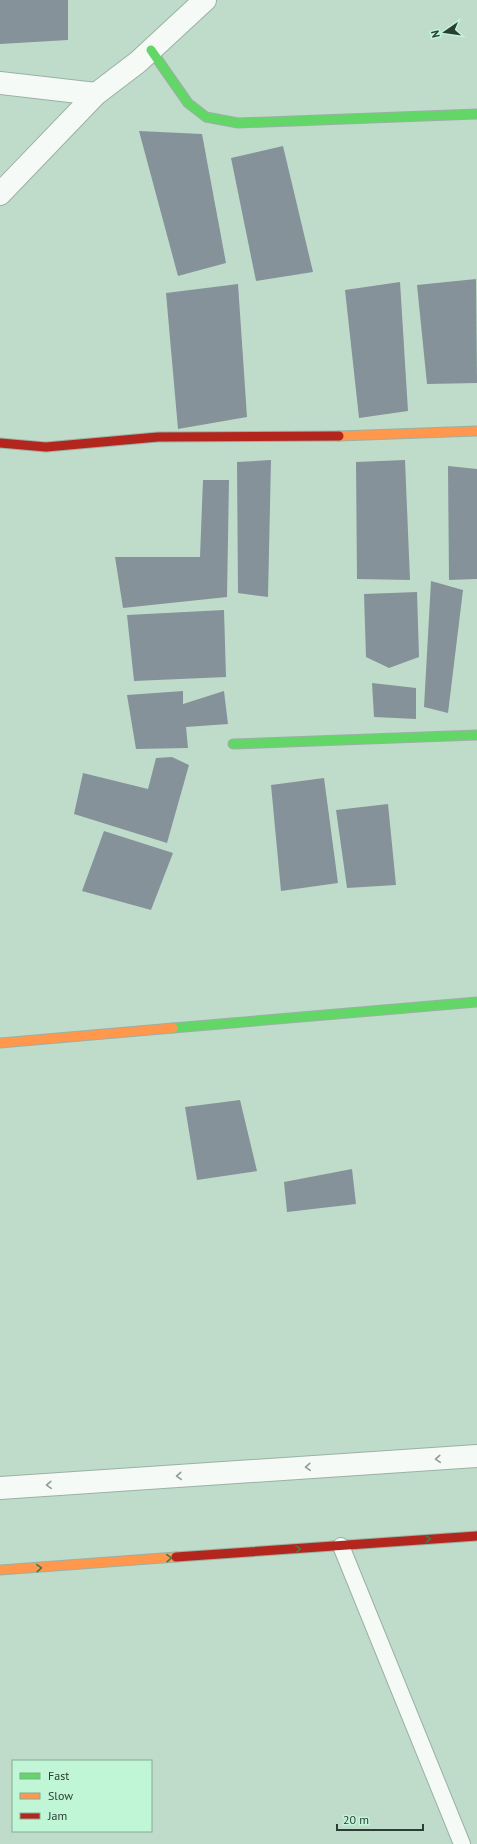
<svg xmlns="http://www.w3.org/2000/svg" width="477" height="1844" font-family="'PT Sans',sans-serif">
  <rect width="100%" height="100%" fill="#bfdccb"/>
  <!-- building -->
  <g fill="#85929a">
    <polygon points="0,0 68,0 68,40 0,44"/>
    <polygon points="139,131 202,134 226,263 178,276"/>
    <polygon points="283,146 313,272 256,281 231,158"/>
    <polygon points="476,279 477,383 427,384 417,285"/>
    <polygon points="400,282 408,411 359,418 345,290"/>
    <polygon points="238,284 247,417 178,429 166,293"/>
    <polygon points="271,460 268,597 238,593 237,462"/>
    <polygon points="405,460 410,580 357,579 356,462"/>
    <polygon points="448,466 477,469 477,579 449,580"/>
    <polygon points="203,480 229,480 227,597 123,608 115,557 200,557"/>
    <polygon points="431,581 463,590 448,713 424,707"/>
    <polygon points="417,592 419,657 389,668 366,657 364,594"/>
    <polygon points="224,610 226,677 134,681 127,615"/>
    <polygon points="372,683 416,688 416,719 374,717"/>
    <polygon points="183,691 183,704 224,691 228,724 186,727 188,748 136,749 127,695"/>
    <polygon points="172,757 189,765 167,843 74,814 83,773 148,789 156,758"/>
    <polygon points="324,778 338,883 281,891 271,785"/>
    <polygon points="388,804 396,885 347,888 336,810"/>
    <polygon points="104,831 173,853 151,910 82,891"/>
    <polygon points="240,1100 257,1171 197,1180 185,1107"/>
    <polygon points="352,1169 356,1204 287,1212 284,1182"/>
  </g>
  <g fill="none" stroke-linecap="round" stroke-linejoin="round">
    <defs>
      <polyline id="lane" points="341,1546 462,1844"/>
      <g id="street">
        <polyline points="0,83 96,94"/>
        <polyline points="0,194 96,94 138,62 205,0"/>
        <polyline points="0,1488 477,1456"/>
      </g>
      <g id="fast">
        <polyline points="151,50 188,103 206,117 238,123 477,114"/>
        <polyline points="233,744 477,735"/>
        <polyline points="173,1028 477,1002"/>
      </g>
      <g id="slow">
        <polyline points="339,436 477,431"/>
        <polyline points="0,1043 173,1028"/>
        <polyline points="0,1570 176,1557"/>
      </g>
      <g id="jam">
        <polyline points="0,443 46,447 158,437 339,436"/>
        <polyline points="176,1557 477,1536"/>
      </g>
    </defs>
    <!-- lane casing -->
    <use href="#lane" stroke="#9ab1a4" stroke-width="18"/>
    <!-- street casing -->
    <use href="#street" stroke="#9ab1a4" stroke-width="24"/>
    <!-- fast casing -->
    <use href="#fast" stroke="#9ab1a4" stroke-width="11"/>
    <!-- slow casing -->
    <use href="#slow" stroke="#9ab1a4" stroke-width="11"/>
    <!-- jam casing -->
    <use href="#jam" stroke="#9ab1a4" stroke-width="11"/>
    <!-- lane -->
    <use href="#lane" stroke="#f5faf7" stroke-width="16"/>
    <!-- street -->
    <use href="#street" stroke="#f5faf7" stroke-width="22"/>
    <!-- fast -->
    <use href="#fast" stroke="#63d668" stroke-width="9"/>
    <!-- slow -->
    <use href="#slow" stroke="#ff974d" stroke-width="9"/>
    <!-- jam -->
    <use href="#jam" stroke="#b3261e" stroke-width="9"/>
  </g>
  <!-- one-way arrows -->
  <defs><path id="oneway-chevron" d="M-2-3.5L2.5 0L-2 3.5" fill="none" stroke-width="1.6" stroke-linecap="round" stroke-linejoin="round"/></defs>
  <g stroke="#909c95">
    <use href="#oneway-chevron" transform="translate(438 1459) rotate(176)"/>
    <use href="#oneway-chevron" transform="translate(308 1467) rotate(176)"/>
    <use href="#oneway-chevron" transform="translate(179 1476) rotate(176)"/>
    <use href="#oneway-chevron" transform="translate(49 1485) rotate(176)"/>
  </g>
  <g stroke="#417b48">
    <use href="#oneway-chevron" transform="translate(428 1539) rotate(-4)"/>
    <use href="#oneway-chevron" transform="translate(298 1549) rotate(-4)"/>
    <use href="#oneway-chevron" transform="translate(169 1558) rotate(-4)"/>
    <use href="#oneway-chevron" transform="translate(39 1568) rotate(-4)"/>
  </g>
  <!-- legend -->
  <rect x="12" y="1760" width="140" height="72" fill="#c0f5d6" stroke="#84ac95"/>
  <rect x="20" y="1773" width="20" height="6" fill="#63d668" stroke="#84ac95"/>
  <text x="48" y="1780" font-size="12" fill="#2a3f33">Fast</text>
  <rect x="20" y="1793" width="20" height="6" fill="#ff974d" stroke="#84ac95"/>
  <text x="48" y="1800" font-size="12" fill="#2a3f33">Slow</text>
  <rect x="20" y="1813" width="20" height="6" fill="#b3261e" stroke="#84ac95"/>
  <text x="48" y="1820" font-size="12" fill="#2a3f33">Jam</text>
  <!-- north arrow -->
  <g transform="translate(445 32) rotate(257)" stroke="#c0f5d6" stroke-width="3" paint-order="stroke">
  <path d="M0-3L7 15L0 10L-7 15Z" fill="#2a3f33"/>
  <text y="-6" font-size="11" font-weight="bold" text-anchor="middle" fill="#2a3f33">N</text>
  </g>
  <!-- scale -->
  <path d="M337 1824v6h86v-6" fill="none" stroke="#2a3f33" stroke-width="2"/>
  <text x="343" y="1824" font-size="12" fill="#2a3f33" stroke="#c0f5d6" stroke-width="3" paint-order="stroke">20 m</text>
</svg>
